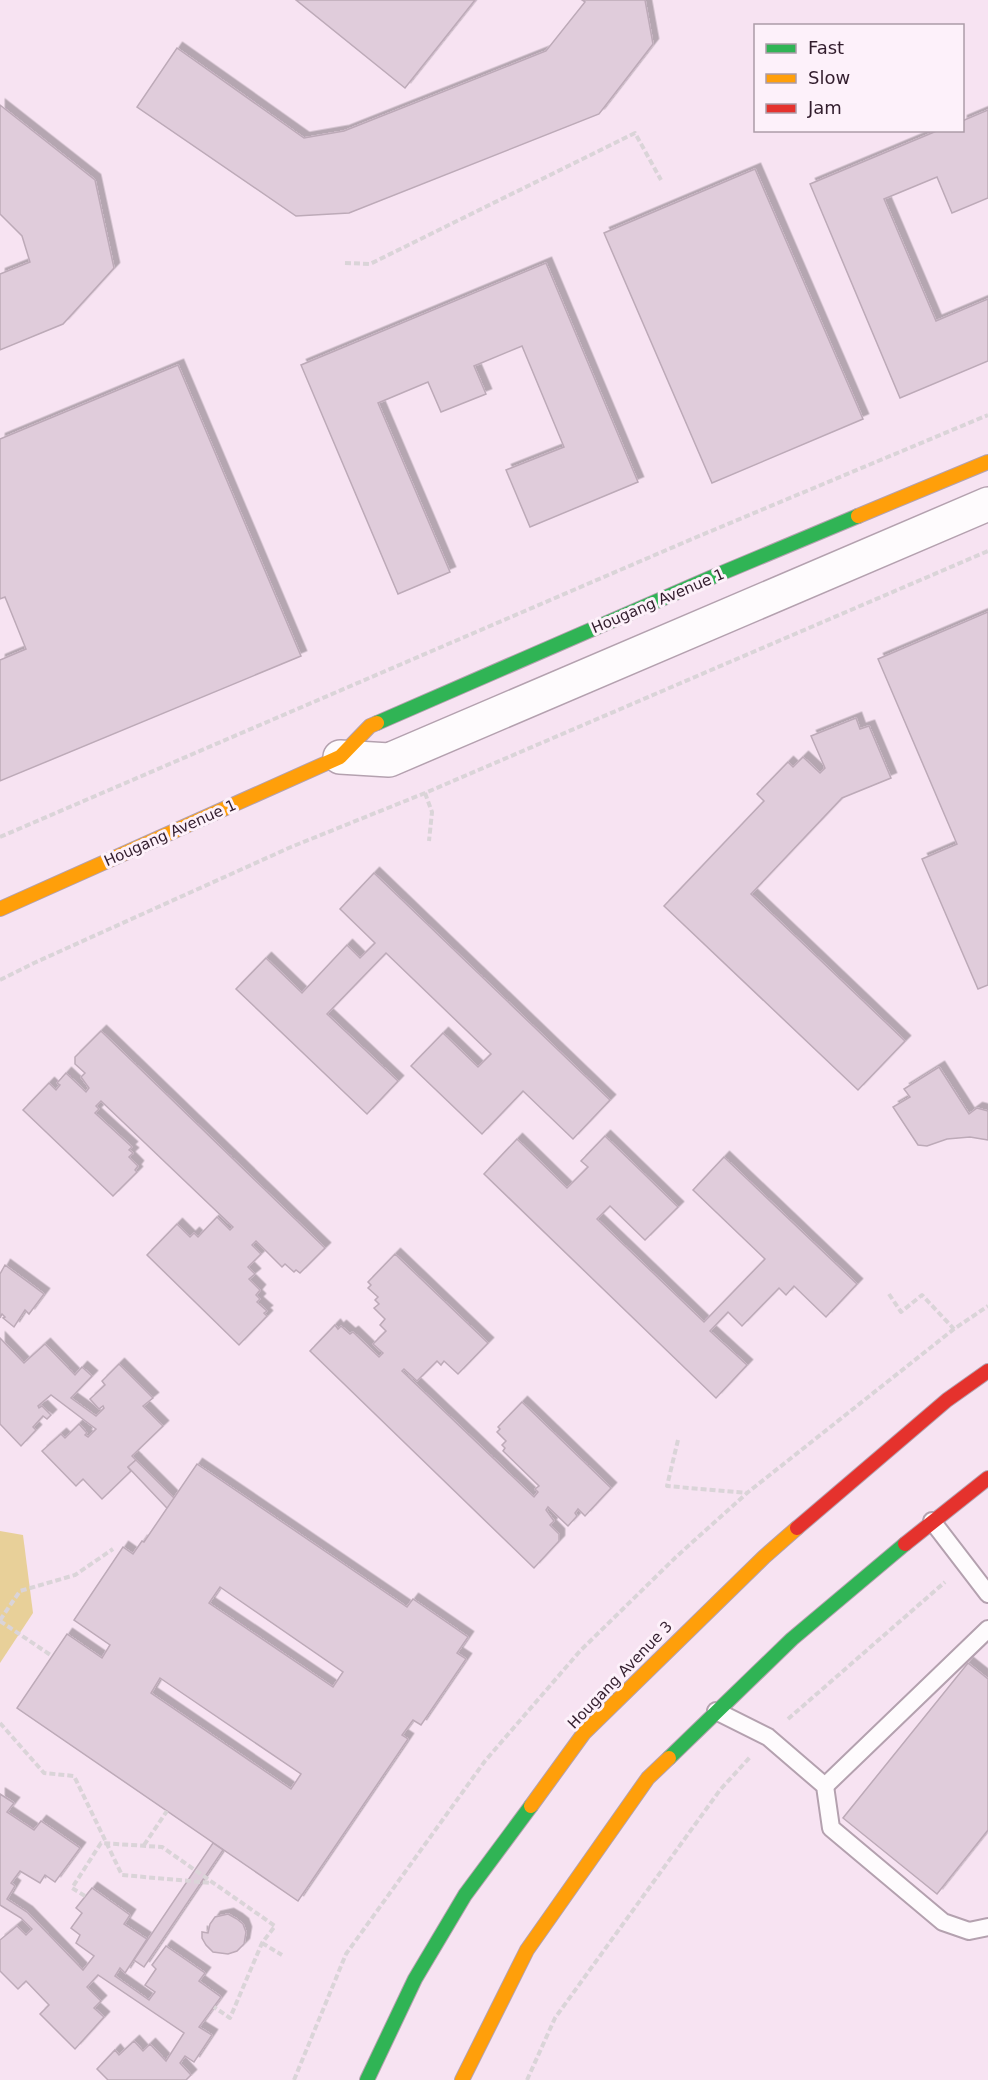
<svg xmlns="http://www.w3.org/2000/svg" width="988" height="2080" font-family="'DejaVu Sans',sans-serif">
  <defs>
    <filter id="shadow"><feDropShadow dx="5.5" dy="-5.5" stdDeviation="0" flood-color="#0004"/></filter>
  </defs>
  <rect width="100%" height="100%" fill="#f7e3f2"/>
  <!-- green -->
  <polygon fill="#e8d099" points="0,1531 23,1535 33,1613 0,1663"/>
  <!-- building -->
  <g fill="#e0ccdb" stroke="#bdaab8" stroke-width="1.5" fill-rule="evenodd" filter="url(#shadow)">
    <polygon points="296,0 475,0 405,88"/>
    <polygon points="582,0 645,0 653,44 599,114 349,213 296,216 137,107 177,48 304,138 344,131 546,51 585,2"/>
    <polygon points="0,105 95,180 114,268 63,324 0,350 0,274 30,262 22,236 0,214"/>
    <polygon points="988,110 988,198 952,213 937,177 884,199 936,321 988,299 988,361 900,398 810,184 939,130 962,130 962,121"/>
    <polygon points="755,169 863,419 712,483 604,233"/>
    <polygon points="546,263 638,482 530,527 506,470 564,447 522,346 474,366 486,394 441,412 428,382 378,403 450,572 398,594 301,365"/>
    <polygon points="178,365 301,656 0,781 0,660 26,649 5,597 0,599 0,439"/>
    <polygon points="988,612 988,985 978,989 922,859 957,844 878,659"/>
    <polygon points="856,718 860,729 869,726 891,778 842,798 751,894 905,1041 858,1090 664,906 764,801 757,794 788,762 793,767 803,757 820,773 825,768 811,736"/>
    <polygon points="374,873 610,1100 573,1139 523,1091 482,1134 411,1066 443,1033 478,1067 491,1054 386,953 327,1014 398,1081 367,1114 236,989 266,958 302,993 347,945 360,958 375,943 340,909"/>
    <polygon points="101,1031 325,1248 300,1273 296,1270 294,1272 285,1264 282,1267 256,1241 252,1245 261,1254 248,1267 255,1274 249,1279 260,1290 256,1295 260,1299 257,1302 267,1311 264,1313 267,1316 239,1345 147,1255 177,1224 190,1237 194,1233 198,1237 217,1217 230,1230 233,1227 101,1101 96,1106 99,1109 95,1113 132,1147 129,1150 133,1153 129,1157 138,1166 135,1170 137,1172 113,1196 23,1110 49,1083 56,1090 60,1085 57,1083 66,1073 86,1092 89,1088 81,1077 85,1073 75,1064 75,1057"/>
    <polygon points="939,1067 969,1114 977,1108 988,1111 988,1140 970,1137 947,1139 927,1146 918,1145 893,1107 910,1097 904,1089"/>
    <polygon points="605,1136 678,1207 645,1240 610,1206 597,1219 704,1322 765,1259 693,1190 724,1157 857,1284 826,1317 794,1286 786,1295 779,1288 742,1326 728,1312 710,1331 747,1365 716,1398 484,1174 517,1139 567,1188 588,1167 581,1161"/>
    <polygon points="395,1254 488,1343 458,1374 444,1361 441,1365 437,1361 417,1381 404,1369 402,1371 534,1497 538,1492 535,1489 539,1486 503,1451 505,1448 502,1445 506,1441 497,1432 500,1429 498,1427 522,1402 611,1488 585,1516 578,1509 575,1513 577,1516 568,1526 548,1507 546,1510 554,1521 550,1525 559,1534 559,1541 534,1568 310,1351 335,1325 338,1329 341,1326 350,1334 353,1332 379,1357 383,1353 373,1344 386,1331 380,1325 385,1319 374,1308 379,1304 375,1300 378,1297 368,1288 371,1285 368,1282"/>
    <polygon points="5,1265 44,1294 29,1314 25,1310 14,1327 3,1318 5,1317 2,1314 0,1318 0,1274"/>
    <polygon points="0,1338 24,1363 45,1344 75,1375 82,1367 92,1376 71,1398 96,1416 104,1408 103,1406 99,1409 90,1399 105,1385 102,1381 119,1364 153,1398 143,1406 163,1426 132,1456 136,1460 128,1467 131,1471 102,1499 83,1479 76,1486 42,1451 61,1434 65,1438 79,1424 87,1433 85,1435 88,1437 96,1429 51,1395 38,1406 39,1408 42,1406 51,1415 47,1419 43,1416 33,1427 36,1430 21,1446 0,1424"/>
    <polygon points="136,1460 187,1511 203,1522 186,1547 176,1537 184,1526 128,1467"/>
    <path d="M 197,1464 L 407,1607 L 413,1599 L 468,1637 L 457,1653 L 466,1659 L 421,1725 L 413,1720 L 402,1735 L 408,1739 L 298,1901 L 17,1708 L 67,1634 L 102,1658 L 110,1645 L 74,1620 L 123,1547 L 133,1554 L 142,1541 L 144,1542 ZM 220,1587 L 343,1672 L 333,1687 L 209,1603 ZM 160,1678 L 301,1774 L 291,1789 L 151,1693 Z"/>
    <polygon points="968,1663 988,1679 988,1830 937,1894 843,1818"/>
    <polygon points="0,1794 14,1803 7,1812 34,1830 41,1821 80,1848 55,1882 45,1875 40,1883 20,1871 11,1883 15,1886 7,1899 27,1912 83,1970 94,1956 76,1943 80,1935 71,1928 82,1913 76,1908 92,1888 130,1915 124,1924 147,1939 125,1973 120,1968 115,1976 149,2000 155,1992 145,1985 156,1969 152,1965 166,1946 205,1973 199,1981 221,1997 199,2027 212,2035 194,2062 185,2056 180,2063 191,2075 186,2080 108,2080 97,2069 115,2050 119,2055 134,2041 143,2051 150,2044 166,2061 184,2033 98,1975 87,1987 101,2001 94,2008 104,2017 75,2049 40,2014 49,2005 26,1981 18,1989 0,1971 0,1940 17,1926 26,1935 32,1929 21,1918 0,1905"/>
    <polygon points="213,1843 223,1850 144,1967 134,1960"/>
    <polygon points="228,1914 237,1919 243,1924 246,1932 244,1944 237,1951 228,1954 213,1952 206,1945 202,1938 202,1932 208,1933 210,1924 215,1917"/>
  </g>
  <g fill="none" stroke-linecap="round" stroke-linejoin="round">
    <defs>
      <g id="lane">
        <polyline points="932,1521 988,1594"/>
        <polyline points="716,1711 768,1737 825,1786 831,1828 943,1922 969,1931 988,1927"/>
        <polyline points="825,1786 988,1629"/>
      </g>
      <polyline id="street" points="340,757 389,760 988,504"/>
      <g id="fast">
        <polyline points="377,723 710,578 858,516"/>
        <polyline points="669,1758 792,1639 905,1544"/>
        <polyline points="367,2080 415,1979 465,1895 531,1806"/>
      </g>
      <g id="slow">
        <polyline points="858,516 988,462"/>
        <polyline points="0,909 340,757 370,726 377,723"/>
        <polyline points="531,1806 584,1733 764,1557 797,1528"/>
        <polyline points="462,2080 527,1950 648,1778 669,1758"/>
      </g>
      <g id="jam">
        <polyline points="797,1528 947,1400 988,1371"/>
        <polyline points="905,1544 988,1478"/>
      </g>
    </defs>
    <!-- lane casing -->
    <use href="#lane" stroke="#b4a1af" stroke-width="20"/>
    <!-- street casing -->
    <use href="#street" stroke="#b4a1af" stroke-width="36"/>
    <!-- fast casing -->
    <use href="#fast" stroke="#b4a1af" stroke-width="16"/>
    <!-- slow casing -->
    <use href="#slow" stroke="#b4a1af" stroke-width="16"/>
    <!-- jam casing -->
    <use href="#jam" stroke="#b4a1af" stroke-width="16"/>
    <!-- path -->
    <g stroke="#dad4d8" stroke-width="4" stroke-dasharray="6 3" stroke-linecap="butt">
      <polyline points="345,263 370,264 635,133 661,180"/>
      <polyline points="425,793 432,812 429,841"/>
      <polyline points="0,837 692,539 988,415"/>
      <polyline points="0,980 34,963 291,847 425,793 988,551"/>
      <polyline points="889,1294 901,1312 922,1295 954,1329"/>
      <polyline points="678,1440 667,1486 747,1493"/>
      <polyline points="0,1620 20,1591 75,1575 113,1549"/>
      <polyline points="0,1621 52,1656"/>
      <polyline points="788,1719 945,1582"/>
      <polyline points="0,1723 44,1773 74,1776 122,1875 212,1883"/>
      <polyline points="144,1845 167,1811"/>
      <polyline points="85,1896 72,1888 101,1843 162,1847 275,1926 262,1943 230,2018 214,2007"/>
      <polyline points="262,1943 282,1955"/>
      <polyline points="294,2080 346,1954 485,1761 580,1651 676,1557 747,1493 954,1329 988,1306"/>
      <polyline points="527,2080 555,2018 720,1790 751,1756"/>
    </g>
    <!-- lane -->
    <use href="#lane" stroke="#fefbfd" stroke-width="16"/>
    <!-- street -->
    <use href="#street" stroke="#fefbfd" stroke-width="33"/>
    <!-- fast -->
    <use href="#fast" stroke="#30b455" stroke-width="14"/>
    <!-- slow -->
    <use href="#slow" stroke="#ff9f0a" stroke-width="14"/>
    <!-- jam -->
    <use href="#jam" stroke="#e5322d" stroke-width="14"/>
  </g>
  <g text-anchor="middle" stroke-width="6" stroke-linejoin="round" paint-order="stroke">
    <!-- street labels -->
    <g font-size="15" fill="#321d2d" stroke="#fdf1fa">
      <text transform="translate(658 601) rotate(-23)" y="5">Hougang Avenue 1</text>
      <text transform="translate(170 833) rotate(-24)" y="5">Hougang Avenue 1</text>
      <text transform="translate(620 1675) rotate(-46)" y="5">Hougang Avenue 3</text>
    </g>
  </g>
  <!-- legend -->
  <rect x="754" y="24" width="210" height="108" fill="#fdf1fa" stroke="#ac9ca8" stroke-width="1.5"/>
  <rect x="766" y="44" width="30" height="9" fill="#30b455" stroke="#ac9ca8" stroke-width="1.5"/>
  <text x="808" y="54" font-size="18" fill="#321d2d">Fast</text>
  <rect x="766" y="74" width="30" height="9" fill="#ff9f0a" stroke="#ac9ca8" stroke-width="1.5"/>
  <text x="808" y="84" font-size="18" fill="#321d2d">Slow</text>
  <rect x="766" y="104" width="30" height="9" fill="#e5322d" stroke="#ac9ca8" stroke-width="1.5"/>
  <text x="808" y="114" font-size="18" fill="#321d2d">Jam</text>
</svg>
